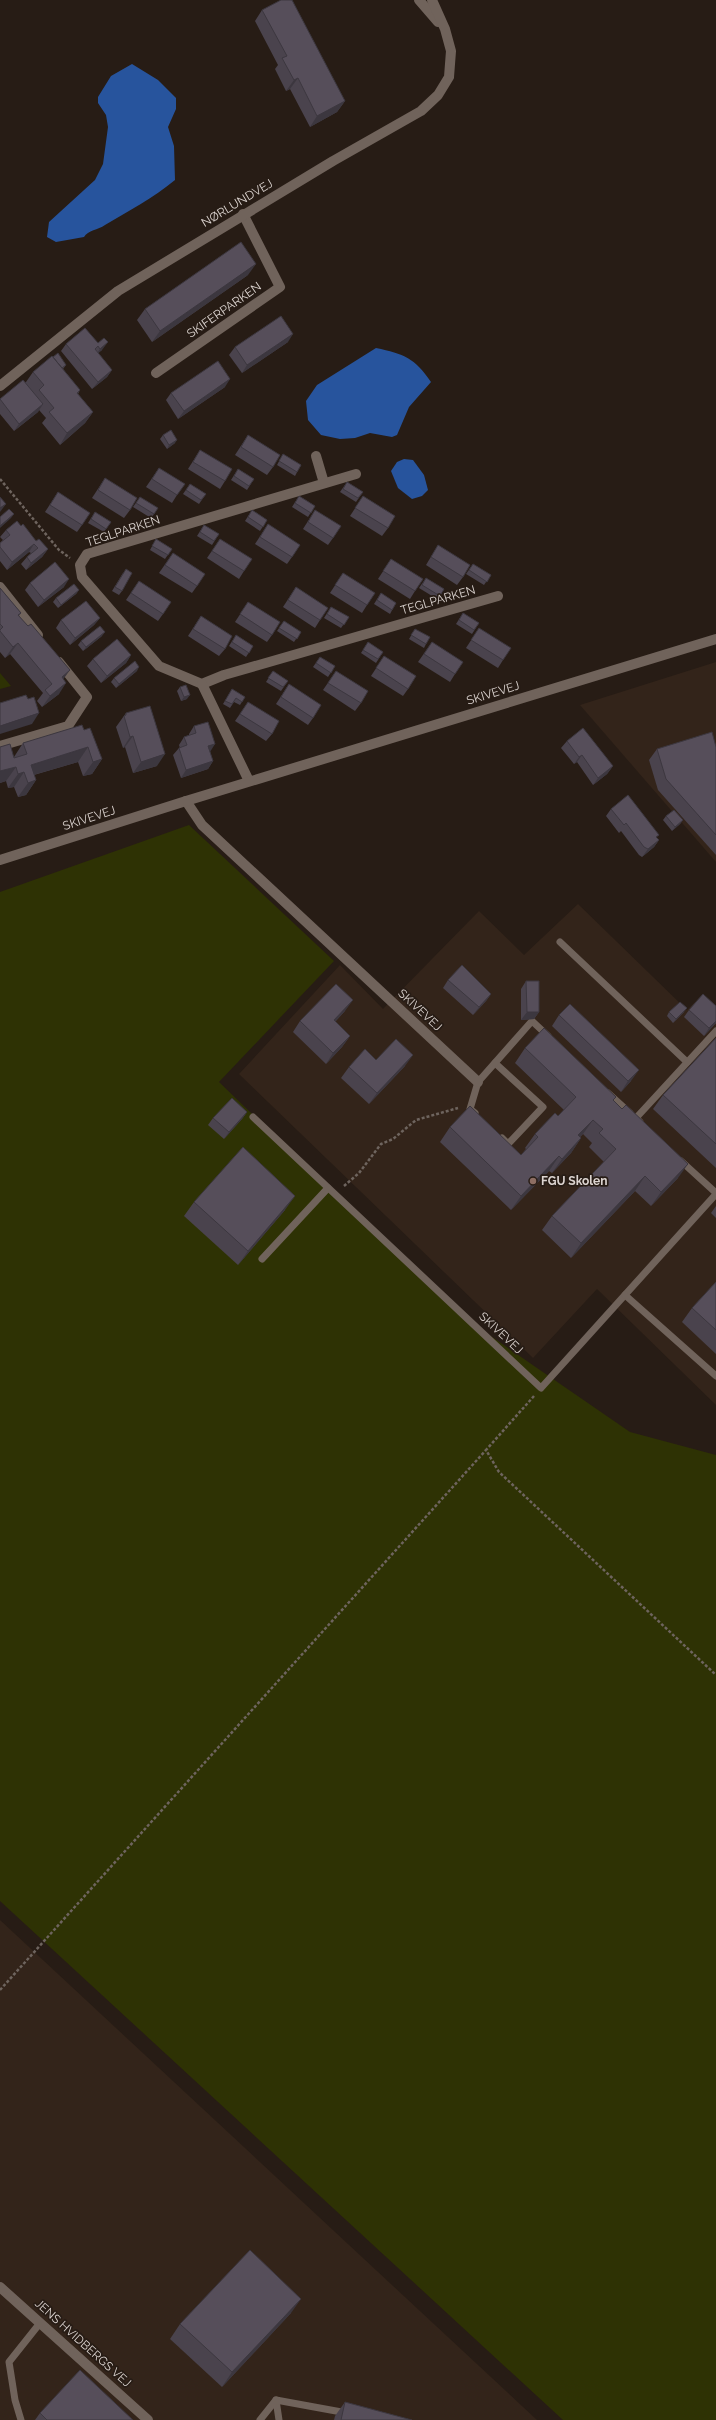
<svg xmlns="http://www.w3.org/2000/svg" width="716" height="2420" font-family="Raleway,sans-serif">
  <rect width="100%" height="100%" fill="#271c15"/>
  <!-- built -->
  <g fill="#33241a">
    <polygon points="716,662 716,862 580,705"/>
    <polygon points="578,904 687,1010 699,998 716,1015 716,1405 597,1289 533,1358 239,1074 340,965 383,1009 479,911 524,955"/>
    <polygon points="0,1920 537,2420 0,2420"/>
  </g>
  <!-- green -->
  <g fill="#2e3204">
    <polygon points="0,673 11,686 0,689"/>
    <polygon points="189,825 334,961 219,1082 463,1317 630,1432 716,1455 716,2420 563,2420 0,1901 0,892"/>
  </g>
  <!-- water -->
  <g fill="#27549d">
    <path d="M 132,64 L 158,80 L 176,98 L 176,109 L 168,127 L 174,146 L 175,180 C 153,198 129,211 105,225 C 98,230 88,230 84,237 L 56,242 L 47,237 L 49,222 L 95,180 L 103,164 L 108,127 L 106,115 L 98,103 L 98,97 L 111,76 Z"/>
    <path d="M 376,348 C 404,354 415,358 431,382 L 409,407 L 397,435 L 392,437 L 370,433 L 355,438 L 340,439 L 321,435 L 308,420 L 306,401 L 317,385 Z"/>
    <polygon points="404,459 413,460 424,475 428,490 422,496 412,499 398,488 391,471 397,462"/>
  </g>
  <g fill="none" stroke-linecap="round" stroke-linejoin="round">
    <!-- path -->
    <g stroke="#6e645e" stroke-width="2.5" stroke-dasharray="3 2" stroke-linecap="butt">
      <polyline points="0,479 59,550 70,558"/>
      <polyline points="344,1186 359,1173 381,1144 393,1139 416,1120 458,1108"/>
      <polyline points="534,1396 486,1450 499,1472 716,1675"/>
      <polyline points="0,1990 486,1450"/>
    </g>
    <!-- service -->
    <g stroke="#70635b" stroke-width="7">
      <polyline points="560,942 687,1062"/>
      <polyline points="495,1063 543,1107 508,1144 502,1138"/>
      <polyline points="608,1093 630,1113"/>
      <polyline points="475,1113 470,1109 478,1082 532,1021 548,1036"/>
      <polyline points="253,1117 541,1388 716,1194"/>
      <polyline points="640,1122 636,1118 716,1031"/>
      <polyline points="681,1161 716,1193"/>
      <polyline points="262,1259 328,1188"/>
      <polyline points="625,1295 716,1376"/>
      <polyline points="276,2400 279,2420"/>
      <polyline points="21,2420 15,2400 9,2362 40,2323"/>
      <polyline points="260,2420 276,2400 347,2413"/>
    </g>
    <!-- minor -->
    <g stroke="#70635b" stroke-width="10">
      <polyline points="419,0 438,22"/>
      <polyline points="156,373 280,287 243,214"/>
      <polyline points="0,386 118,291 333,161 421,111 438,95 449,77 451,51 445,29 432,0"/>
      <polyline points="316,456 324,483"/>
      <polyline points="356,474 87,554 80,565 82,577 159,666 202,684 224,675 498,596"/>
      <polyline points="0,587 38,635"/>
      <polyline points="202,684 249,781"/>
      <polyline points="0,746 68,726 87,697 59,662"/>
      <polyline points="186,801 202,825 478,1082"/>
      <polyline points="0,2287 148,2420"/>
    </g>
    <!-- tertiary -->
    <polyline stroke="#70635b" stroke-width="10" points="0,860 186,801 716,639"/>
  </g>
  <!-- wall -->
  <g fill="#4a434d">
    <polygon points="262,10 345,101 337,112 310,127 290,89 286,91 275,69 278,65 255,21"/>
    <polygon points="248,275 152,342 137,320 145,309"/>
    <polygon points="85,328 102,350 98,353 112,370 107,377 92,389 61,351 66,344"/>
    <polygon points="288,342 242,373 229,355 235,347"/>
    <polygon points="66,365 63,369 80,390 78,394 93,412 85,423 60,445 42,423 46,418 39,410 38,412 14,431 0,414 0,399 26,382 33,372"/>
    <polygon points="225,387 178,419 166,400 171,393"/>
    <polygon points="163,435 175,443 167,449 160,439"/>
    <polygon points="248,435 273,467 267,475 235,455"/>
    <polygon points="200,450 225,481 220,489 188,469"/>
    <polygon points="283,454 301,465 295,476 277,465"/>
    <polygon points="159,468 177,495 172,503 146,487"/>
    <polygon points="238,469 254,479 247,490 231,480"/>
    <polygon points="105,478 130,510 124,518 92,498"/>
    <polygon points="347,482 363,492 356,502 340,492"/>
    <polygon points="190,484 206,494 199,504 183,494"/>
    <polygon points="58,492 82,525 77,532 45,512"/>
    <polygon points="299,496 315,506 308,517 292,507"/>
    <polygon points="363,496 388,528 382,536 350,516"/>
    <polygon points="140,497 154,514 151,518 133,507"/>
    <polygon points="252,510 267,520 260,531 245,521"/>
    <polygon points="315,510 333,538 328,545 303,529"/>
    <polygon points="95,512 111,522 104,532 88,523"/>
    <polygon points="268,524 292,557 287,564 255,544"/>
    <polygon points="204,525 219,534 212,545 197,536"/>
    <polygon points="21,526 36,541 48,549 42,557 26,570 21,564 27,557 31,553 29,552 7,570 0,561 0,543 3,540 0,537 6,530"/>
    <polygon points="156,539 172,549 165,559 150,550"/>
    <polygon points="220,539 244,571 239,579 207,558"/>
    <polygon points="438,545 463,577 457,585 426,565"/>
    <polygon points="173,553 197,586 192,593 159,573"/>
    <polygon points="391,559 415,591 410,599 378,579"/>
    <polygon points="473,564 491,575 484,585 466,574"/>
    <polygon points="123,573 122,591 119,595 112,591"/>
    <polygon points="343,573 367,605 362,613 330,593"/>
    <polygon points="426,578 444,589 437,599 419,588"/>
    <polygon points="139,581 163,614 158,621 126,600"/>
    <polygon points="30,583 64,587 38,607 25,590"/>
    <polygon points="296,587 320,620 315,628 283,607"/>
    <polygon points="0,588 21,613 19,616 63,679 59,694 42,707 37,701 43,693 10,654 5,658 0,652"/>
    <polygon points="79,590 76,594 58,608 53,602 56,598"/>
    <polygon points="381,593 396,603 390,614 374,604"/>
    <polygon points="248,602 272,635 267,642 235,622"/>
    <polygon points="331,607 349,617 341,628 324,618"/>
    <polygon points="463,613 479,623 472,634 456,624"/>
    <polygon points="201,616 225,649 219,656 188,636"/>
    <polygon points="100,618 94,625 70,645 56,628 61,620"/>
    <polygon points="284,621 301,632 294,642 277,631"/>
    <polygon points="479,628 503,660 498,668 466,648"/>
    <polygon points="415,629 426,644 424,648 409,639"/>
    <polygon points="236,635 253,646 246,657 229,646"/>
    <polygon points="102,636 83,651 78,645 81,641"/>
    <polygon points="368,642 383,652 376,663 361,653"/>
    <polygon points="432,642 455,674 450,682 418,662"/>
    <polygon points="131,655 126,663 101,683 87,666 93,659"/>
    <polygon points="384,656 408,689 403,696 371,676"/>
    <polygon points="320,657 335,666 328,677 313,667"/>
    <polygon points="137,671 116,688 111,682 114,678"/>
    <polygon points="273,671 288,681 281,691 266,682"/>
    <polygon points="336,671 361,703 355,711 323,690"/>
    <polygon points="289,684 313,718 308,725 276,704"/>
    <polygon points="180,687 187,699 181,701 177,691"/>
    <polygon points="232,689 245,697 240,705 234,702 230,708 223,704"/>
    <polygon points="248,702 272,734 266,741 235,721"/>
    <polygon points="126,713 157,766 133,773 125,747 123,748 116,727"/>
    <polygon points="194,726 210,752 213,761 208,769 181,778 173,755 179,748 180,748 179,745 184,737 189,735 189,734"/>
    <polygon points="84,730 102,759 92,774 83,776 78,762 34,775 36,780 26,795 18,797 14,787 8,788 6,781 0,783 0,747 14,757 23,743"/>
    <polygon points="567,741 613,766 607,774 593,785 577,762 574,764 561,748"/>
    <polygon points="716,747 716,855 658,790 649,760 657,749"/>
    <polygon points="611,809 659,840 654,847 642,857 639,855 621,831 619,833 606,816"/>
    <polygon points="666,816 683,820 680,824 672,831 663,820"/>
    <polygon points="448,980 491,994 486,1001 473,1015 443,988"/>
    <polygon points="526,981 539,1012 534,1019 521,1020 521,989"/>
    <polygon points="689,1010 716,1023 704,1036 684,1017"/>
    <polygon points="345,1011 335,1022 350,1036 342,1047 326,1064 293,1032 300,1021"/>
    <polygon points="669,1012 684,1012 673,1023 667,1016"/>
    <polygon points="559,1015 631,1081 621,1092 552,1026"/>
    <polygon points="716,1038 716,1168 653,1109 663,1095"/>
    <polygon points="525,1048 616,1097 613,1100 678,1178 651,1206 635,1191 571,1258 542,1230 552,1216 604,1162 589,1147 592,1143 583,1134 580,1137 581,1138 571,1153 552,1173 549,1171 511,1210 440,1142 450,1127 521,1155 526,1149 525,1148 535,1134 558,1116 564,1110 515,1063"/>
    <polygon points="376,1060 405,1066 369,1104 341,1078 349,1067"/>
    <polygon points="247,1112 242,1119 224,1139 208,1125 213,1118"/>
    <polygon points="194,1202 285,1210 238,1265 184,1216"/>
    <polygon points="716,1206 716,1218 711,1213"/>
    <polygon points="716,1282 716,1354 682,1322 692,1308"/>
    <polygon points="291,2313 222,2387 170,2339 180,2324"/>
    <polygon points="345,2402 412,2420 334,2420 335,2416"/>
    <polygon points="40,2413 133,2420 35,2420"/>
  </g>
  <!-- shaded-wall -->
  <g fill="#3c373f">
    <polygon points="298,78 290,89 286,91 294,80"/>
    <polygon points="345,101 337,112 310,127 317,116"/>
    <polygon points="256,264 248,275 152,342 160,331"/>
    <polygon points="293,334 288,342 242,373 247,365"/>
    <polygon points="108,342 102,350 95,356 100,349"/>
    <polygon points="112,370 107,377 92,389 98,382"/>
    <polygon points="230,379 225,387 178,419 184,411"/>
    <polygon points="43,404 38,412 14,431 19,424"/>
    <polygon points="93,412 85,423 60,445 67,433"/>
    <polygon points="177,440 175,443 167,449 169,445"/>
    <polygon points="6,504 0,512 0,508"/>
    <polygon points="14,514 11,518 0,528 0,526"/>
    <polygon points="34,544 29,552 7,570 12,562"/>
    <polygon points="48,549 42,557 26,570 31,563"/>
    <polygon points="69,579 64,587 38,607 44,600"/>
    <polygon points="79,590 76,594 58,608 61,605"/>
    <polygon points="100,618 94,625 70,645 75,638"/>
    <polygon points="105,632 102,636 83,651 86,647"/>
    <polygon points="18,643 10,654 5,658 13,647"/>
    <polygon points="131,655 126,663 101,683 107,676"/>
    <polygon points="139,667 137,671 116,688 119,684"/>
    <polygon points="70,670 62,681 62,677"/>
    <polygon points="66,683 59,694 42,707 50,696"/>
    <polygon points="190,695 187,699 181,701 184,697"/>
    <polygon points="39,713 32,724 0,734 0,726"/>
    <polygon points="133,736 125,747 123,748 130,737"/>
    <polygon points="215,744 210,752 208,746"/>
    <polygon points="88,747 78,762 26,777 31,765"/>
    <polygon points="165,754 157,766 133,773 141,762"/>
    <polygon points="582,755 577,762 574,764 579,757"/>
    <polygon points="102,759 92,774 83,776 93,762"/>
    <polygon points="213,761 208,769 181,778 186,770"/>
    <polygon points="613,766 607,774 593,785 598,778"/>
    <polygon points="16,767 6,781 0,783 0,771"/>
    <polygon points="24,772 14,787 8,788 18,774"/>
    <polygon points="36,780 26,795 18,797 28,783"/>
    <polygon points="683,820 680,824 672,831 675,827"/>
    <polygon points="659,840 654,847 642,857 648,849"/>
    <polygon points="491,994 486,1001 473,1015 479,1007"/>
    <polygon points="353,1000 345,1011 326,1031 334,1020"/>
    <polygon points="687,1008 684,1012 673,1023 676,1019"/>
    <polygon points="527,1012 539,1012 534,1019 521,1020"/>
    <polygon points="716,1021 716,1023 704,1036 709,1028"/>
    <polygon points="350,1036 342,1047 326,1064 333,1053"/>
    <polygon points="413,1055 405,1066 369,1104 377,1093"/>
    <polygon points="639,1070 631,1081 621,1092 628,1081"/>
    <polygon points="247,1112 242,1119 224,1139 229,1132"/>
    <polygon points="593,1120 583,1134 568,1149 578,1135"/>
    <polygon points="581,1138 571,1153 552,1173 562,1159"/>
    <polygon points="559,1156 549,1171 511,1210 521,1196"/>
    <polygon points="688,1164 678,1178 651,1206 661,1192"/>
    <polygon points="645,1176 635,1191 571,1258 581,1243"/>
    <polygon points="295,1196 285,1210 238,1265 248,1251"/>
    <polygon points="301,2299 291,2313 222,2387 232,2372"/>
  </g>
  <!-- building -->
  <g fill="#564e5a" stroke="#3c373f">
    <polygon points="281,0 292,0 345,101 317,116 298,78 294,80 282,58 287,56 262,10"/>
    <polygon points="241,242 256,264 160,331 145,309"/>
    <polygon points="281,316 293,334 247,365 235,347"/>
    <polygon points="85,328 98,343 104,338 108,342 100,349 98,346 95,349 112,370 98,382 66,344"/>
    <polygon points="58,353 66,365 62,368 53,357"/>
    <polygon points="52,356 80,390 77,393 93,412 67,433 49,412 54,408 39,390 44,385 33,372"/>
    <polygon points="218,361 230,379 184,411 171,393"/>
    <polygon points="23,380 43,404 19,424 0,399"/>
    <polygon points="171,430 177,440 169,445 163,435"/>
    <polygon points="248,435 280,455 273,467 241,447"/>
    <polygon points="200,450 232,469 225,481 193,462"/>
    <polygon points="283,454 301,465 297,472 279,461"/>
    <polygon points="159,468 185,484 177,495 152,479"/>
    <polygon points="238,469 254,479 249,486 234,476"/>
    <polygon points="105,478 137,498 130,510 98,490"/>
    <polygon points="347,482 363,492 358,498 343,489"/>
    <polygon points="190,484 206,494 201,500 186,490"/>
    <polygon points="58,492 90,513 82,525 50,505"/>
    <polygon points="299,496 315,506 311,513 295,503"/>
    <polygon points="363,496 395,516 388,528 355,508"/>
    <polygon points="0,497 6,504 0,508"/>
    <polygon points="140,497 158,508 154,514 136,503"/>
    <polygon points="9,509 14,514 0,526 0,517"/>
    <polygon points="252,510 267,520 263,527 248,517"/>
    <polygon points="315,510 341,526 333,538 308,522"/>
    <polygon points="95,512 111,522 106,529 91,519"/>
    <polygon points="17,521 21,526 23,524 36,541 39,539 48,549 31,563 27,557 38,548 34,544 12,562 0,547 0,543 10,535 6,530"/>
    <polygon points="268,524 300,545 292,557 260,537"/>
    <polygon points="204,525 219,534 214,541 200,532"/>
    <polygon points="156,539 172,549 168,555 152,546"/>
    <polygon points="220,539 252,559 244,571 212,551"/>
    <polygon points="438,545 470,565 463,577 431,557"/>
    <polygon points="173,553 205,574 197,586 165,565"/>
    <polygon points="391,559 423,579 415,591 383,571"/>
    <polygon points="55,562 69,579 44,600 30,583"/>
    <polygon points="473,564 491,575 487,582 469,570"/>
    <polygon points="126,569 132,573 122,591 115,587"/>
    <polygon points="343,573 375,593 367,605 335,585"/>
    <polygon points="426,578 444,589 440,596 422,585"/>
    <polygon points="139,581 171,602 163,614 131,593"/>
    <polygon points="74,584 79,590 61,605 56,598"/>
    <polygon points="296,587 328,608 320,620 288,600"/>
    <polygon points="0,588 21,613 18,615 28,626 31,624 70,670 62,677 66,683 50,696 45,690 52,684 18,643 13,647 0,631 0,630 3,627 0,624"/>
    <polygon points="381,593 396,603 392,610 377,600"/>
    <polygon points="86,601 100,618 75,638 61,620"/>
    <polygon points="248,602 280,622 272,635 240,614"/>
    <polygon points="331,607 349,617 344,625 327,614"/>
    <polygon points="463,613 479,623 474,630 459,620"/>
    <polygon points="201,616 232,636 225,649 193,629"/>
    <polygon points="284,621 301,632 297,639 279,628"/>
    <polygon points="100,626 105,632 86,647 81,641"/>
    <polygon points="479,628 511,648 503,660 471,640"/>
    <polygon points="415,629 430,637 426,644 411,635"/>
    <polygon points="236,635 253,646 249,653 232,642"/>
    <polygon points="117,639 131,655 107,676 93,659"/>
    <polygon points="368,642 383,652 378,659 363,650"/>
    <polygon points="432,642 463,662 455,674 424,654"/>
    <polygon points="384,656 416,676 408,689 376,668"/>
    <polygon points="320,657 335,666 331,673 316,663"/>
    <polygon points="135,661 139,667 119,684 114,678"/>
    <polygon points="273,671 288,681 283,687 268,678"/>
    <polygon points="336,671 368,691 361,703 328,683"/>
    <polygon points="289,684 321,705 313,718 281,697"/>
    <polygon points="186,685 190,695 184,697 180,687"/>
    <polygon points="232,689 245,697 242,702 236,698 232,704 225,701"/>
    <polygon points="26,695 28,699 34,697 39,713 0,726 0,703"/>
    <polygon points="248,702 279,721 272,734 240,714"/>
    <polygon points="150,706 165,754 141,762 133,736 130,737 124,716 126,715 126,713"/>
    <polygon points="208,722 215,744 208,746 213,761 186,770 179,748 187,745 184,737 196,733 194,726"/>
    <polygon points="82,725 84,730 90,728 102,759 93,762 88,747 31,765 36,780 28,783 24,772 18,774 16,767 0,771 0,747 10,744 14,758 27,754 23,743"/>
    <polygon points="583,728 613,766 598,778 582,755 579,757 567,741"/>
    <polygon points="712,732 716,747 716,835 666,779 657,749"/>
    <polygon points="628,795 659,835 656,837 659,840 648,849 644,847 626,823 624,825 611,809"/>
    <polygon points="674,810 683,820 675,827 666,816"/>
    <polygon points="462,965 491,994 479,1007 448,980"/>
    <polygon points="526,981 539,981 539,1012 527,1012"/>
    <polygon points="336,984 353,1000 334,1020 350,1036 333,1053 300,1021"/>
    <polygon points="703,994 716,1006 716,1021 709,1028 689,1010"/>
    <polygon points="680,1002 687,1008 676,1019 669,1012"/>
    <polygon points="570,1004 639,1070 628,1081 559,1015"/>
    <polygon points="544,1028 616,1097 613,1100 622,1109 626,1105 688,1164 661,1192 645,1176 581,1243 552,1216 616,1149 599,1133 603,1129 593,1120 578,1135 581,1138 562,1159 559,1156 521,1196 450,1127 470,1106 521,1155 538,1137 535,1134 555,1113 558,1116 576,1097 525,1048"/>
    <polygon points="716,1038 716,1144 663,1095"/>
    <polygon points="396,1039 413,1055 377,1093 349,1067 365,1049 376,1060"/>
    <polygon points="232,1098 247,1112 229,1132 213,1118"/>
    <polygon points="243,1147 295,1196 248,1251 194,1202"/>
    <polygon points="716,1282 716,1330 692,1308"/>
    <polygon points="250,2250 301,2299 232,2372 180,2324"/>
    <polygon points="80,2370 133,2420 47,2420 40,2413"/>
    <polygon points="345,2402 412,2420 341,2420"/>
  </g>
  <!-- markers -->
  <circle fill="#8d6e63" stroke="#271c15" stroke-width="1.5" cx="533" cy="1181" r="4"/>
  <g text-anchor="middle" stroke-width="3.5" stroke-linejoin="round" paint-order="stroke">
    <!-- street labels -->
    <g font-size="12" fill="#dcd4d0" stroke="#271c15">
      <text transform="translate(237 203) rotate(-31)" y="4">NØRLUNDVEJ</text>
      <text transform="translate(224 310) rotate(-35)" y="4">SKIFERPARKEN</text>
      <text transform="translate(123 531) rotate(-18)" y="4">TEGLPARKEN</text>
      <text transform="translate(438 600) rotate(-16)" y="4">TEGLPARKEN</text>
      <text transform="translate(493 693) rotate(-17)" y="4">SKIVEVEJ</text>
      <text transform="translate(89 818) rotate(-18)" y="4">SKIVEVEJ</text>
      <text transform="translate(420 1010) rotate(43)" y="4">SKIVEVEJ</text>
      <text transform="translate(501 1333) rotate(43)" y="4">SKIVEVEJ</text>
      <text transform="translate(83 2343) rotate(42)" y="4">JENS HVIDBERGS VEJ</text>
    </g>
    <!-- poi labels -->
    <g font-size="12" font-weight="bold" fill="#dcd4d0" stroke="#271c15" text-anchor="start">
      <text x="541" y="1185">FGU Skolen</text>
    </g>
  </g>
</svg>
